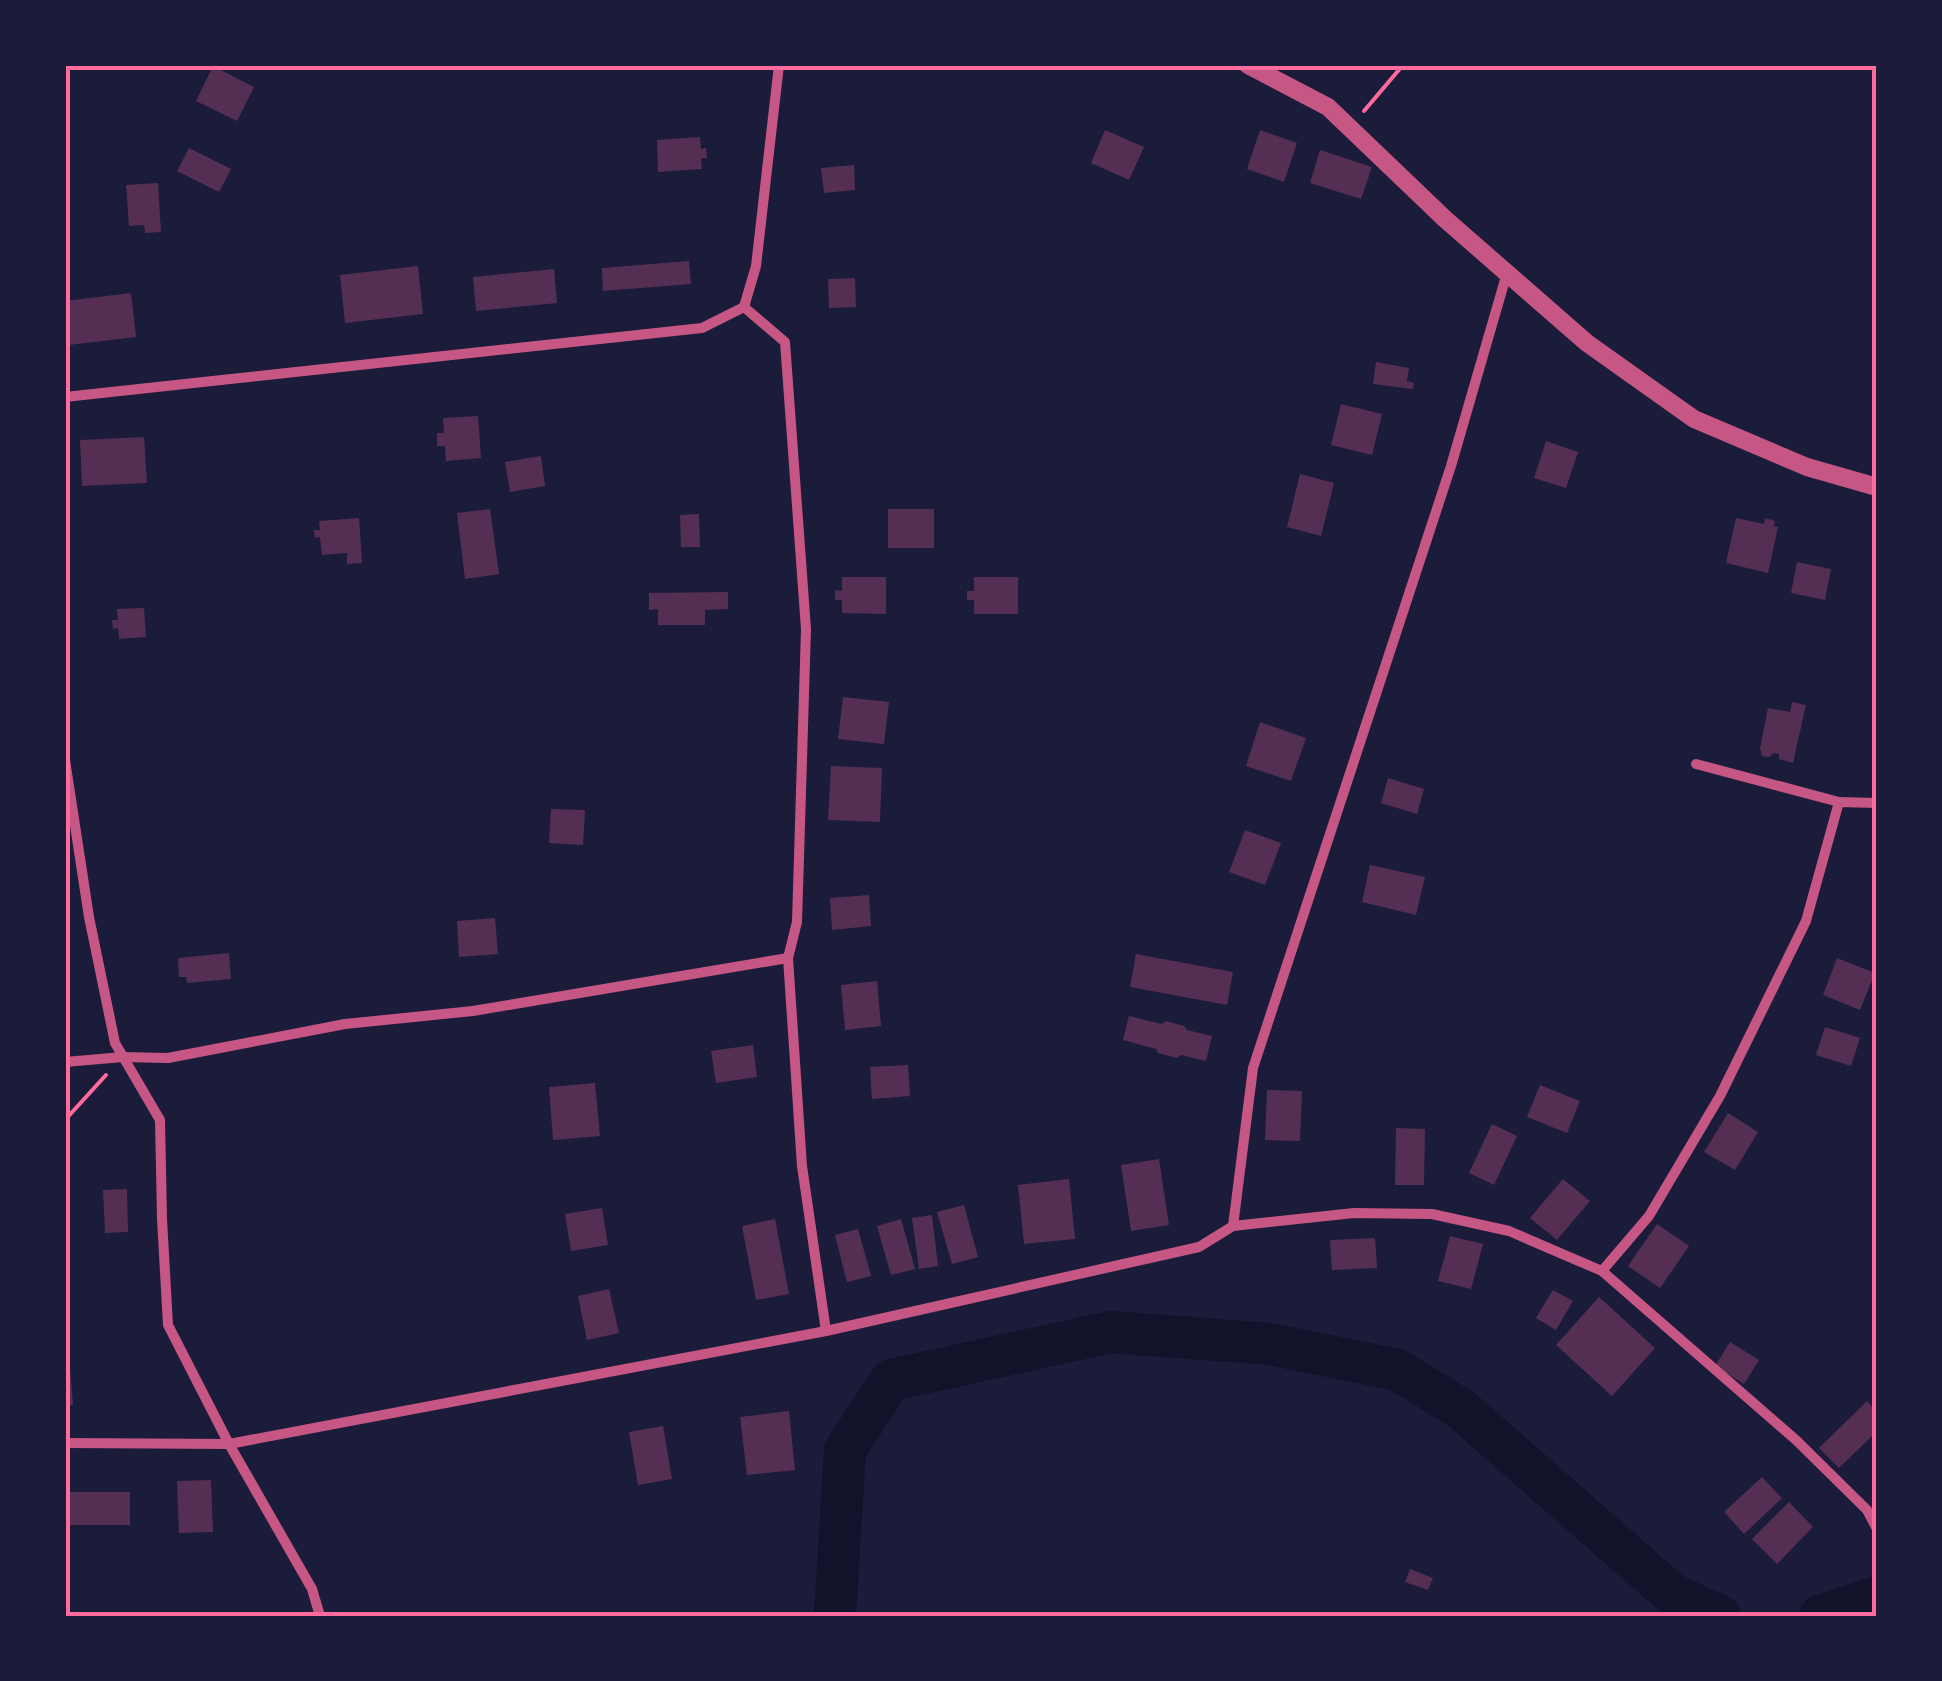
<svg xmlns="http://www.w3.org/2000/svg" width="1942" height="1681" font-family="Manrope,sans-serif">
  <rect width="100%" height="100%" fill="#1b1b3a"/>
  <g fill="none" stroke-linecap="round" stroke-linejoin="round">
    <!-- river -->
    <g stroke="#12122b" stroke-width="42">
      <polyline points="835,1616 845,1450 891,1380 1111,1332 1270,1344 1398,1370 1461,1409 1672,1594 1720,1616"/>
      <polyline points="1820,1616 1877,1597"/>
    </g>
  </g>
  <!-- building -->
  <g fill="#542f53">
    <polygon points="213,66 254,87 237,121 196,101"/>
    <polygon points="1105,130 1144,147 1129,180 1091,163"/>
    <polygon points="1260,130 1297,143 1284,182 1247,169"/>
    <polygon points="700,137 701,149 706,148 707,158 701,158 702,169 658,172 657,140"/>
    <polygon points="189,148 231,169 219,192 177,171"/>
    <polygon points="1320,150 1372,167 1361,199 1310,183"/>
    <polygon points="854,165 855,190 824,193 821,168"/>
    <polygon points="158,183 161,232 145,233 144,225 129,226 126,185"/>
    <polygon points="689,261 691,284 603,291 602,268"/>
    <polygon points="418,266 423,314 345,323 340,275"/>
    <polygon points="554,269 557,303 476,311 473,277"/>
    <polygon points="855,278 856,307 829,308 828,279"/>
    <polygon points="131,293 136,337 69,345 65,301"/>
    <polygon points="1376,362 1409,368 1407,381 1414,383 1413,389 1373,384"/>
    <polygon points="1341,404 1382,414 1372,455 1331,445"/>
    <polygon points="478,416 481,458 446,461 445,446 437,446 437,433 444,433 443,418"/>
    <polygon points="144,437 147,483 82,486 80,440"/>
    <polygon points="1546,441 1578,452 1566,488 1534,478"/>
    <polygon points="541,456 545,486 510,492 505,462"/>
    <polygon points="1300,474 1334,483 1321,536 1287,527"/>
    <polygon points="490,509 499,574 465,579 457,513"/>
    <rect x="888" y="509" width="46" height="39"/>
    <polygon points="699,514 700,547 681,547 680,515"/>
    <polygon points="359,518 362,563 347,564 347,553 322,555 320,537 315,538 314,530 320,530 319,521"/>
    <polygon points="1736,518 1764,524 1765,518 1775,521 1774,526 1778,527 1768,573 1726,563"/>
    <polygon points="1797,562 1831,569 1825,600 1791,593"/>
    <polygon points="842,577 886,577 886,614 842,613 842,600 835,600 835,590 842,591"/>
    <polygon points="974,577 1018,577 1018,614 974,614 974,600 967,600 967,591 974,591"/>
    <polygon points="728,592 728,609 705,610 705,625 658,625 658,609 649,610 649,593"/>
    <polygon points="144,608 146,637 119,639 118,628 113,629 112,620 118,620 117,609"/>
    <polygon points="843,697 889,702 884,744 838,739"/>
    <polygon points="1792,702 1806,705 1793,763 1779,759 1779,754 1774,753 1769,757 1762,756 1760,749 1768,708 1790,712"/>
    <polygon points="1260,722 1306,738 1291,781 1246,766"/>
    <polygon points="831,766 882,768 880,822 828,820"/>
    <polygon points="1388,778 1424,789 1417,814 1381,803"/>
    <polygon points="551,809 585,810 583,845 549,843"/>
    <polygon points="1245,830 1281,843 1265,885 1229,872"/>
    <polygon points="1370,865 1425,877 1416,915 1362,902"/>
    <polygon points="869,895 871,926 832,930 830,898"/>
    <polygon points="495,918 498,954 459,957 457,921"/>
    <polygon points="229,953 231,979 187,983 186,977 179,977 178,958"/>
    <polygon points="1136,954 1233,972 1227,1005 1130,987"/>
    <polygon points="1837,958 1875,973 1860,1010 1823,995"/>
    <polygon points="877,981 881,1026 845,1030 841,985"/>
    <polygon points="1129,1016 1162,1024 1166,1021 1184,1026 1187,1030 1212,1036 1206,1061 1181,1055 1177,1058 1158,1053 1156,1049 1123,1040"/>
    <polygon points="1825,1027 1860,1038 1851,1066 1816,1055"/>
    <polygon points="753,1045 757,1077 716,1083 711,1051"/>
    <polygon points="908,1065 910,1096 872,1099 870,1067"/>
    <polygon points="595,1083 600,1136 553,1140 549,1087"/>
    <polygon points="1540,1085 1580,1101 1567,1133 1527,1117"/>
    <polygon points="1267,1090 1302,1091 1300,1141 1265,1140"/>
    <polygon points="1728,1113 1758,1132 1735,1170 1704,1152"/>
    <polygon points="1492,1124 1517,1136 1494,1185 1469,1173"/>
    <polygon points="1396,1128 1425,1129 1424,1185 1395,1185"/>
    <polygon points="1159,1159 1169,1225 1131,1231 1121,1165"/>
    <polygon points="1069,1179 1075,1239 1024,1244 1018,1185"/>
    <polygon points="1563,1179 1590,1201 1557,1240 1530,1218"/>
    <polygon points="127,1189 128,1232 105,1233 103,1190"/>
    <polygon points="964,1205 978,1257 952,1264 937,1212"/>
    <polygon points="602,1208 608,1245 571,1251 565,1214"/>
    <polygon points="932,1215 938,1266 919,1269 912,1218"/>
    <polygon points="775,1219 789,1294 756,1300 742,1226"/>
    <polygon points="901,1219 915,1269 891,1275 877,1226"/>
    <polygon points="1657,1224 1689,1246 1660,1288 1628,1266"/>
    <polygon points="858,1229 871,1276 847,1282 835,1235"/>
    <polygon points="1450,1236 1483,1244 1471,1289 1438,1281"/>
    <polygon points="1375,1238 1377,1268 1332,1270 1330,1240"/>
    <polygon points="609,1289 619,1333 587,1340 578,1296"/>
    <polygon points="1553,1290 1573,1301 1556,1330 1536,1318"/>
    <polygon points="1599,1297 1655,1348 1612,1396 1556,1345"/>
    <polygon points="1730,1342 1759,1360 1744,1384 1715,1366"/>
    <polygon points="69,1354 73,1405 65,1405 65,1355"/>
    <polygon points="1867,1401 1877,1412 1877,1431 1839,1468 1819,1448"/>
    <polygon points="789,1411 795,1470 747,1475 740,1417"/>
    <polygon points="663,1426 672,1479 638,1485 629,1432"/>
    <polygon points="1762,1477 1782,1498 1744,1534 1724,1512"/>
    <polygon points="211,1480 213,1532 179,1533 177,1481"/>
    <rect x="70" y="1492" width="60" height="33"/>
    <polygon points="1789,1502 1813,1527 1777,1564 1752,1539"/>
    <polygon points="1410,1569 1433,1578 1428,1590 1405,1582"/>
  </g>
  <g fill="none" stroke-linecap="round" stroke-linejoin="round">
    <!-- path -->
    <g stroke="#ff6b9d" stroke-width="4">
      <polyline points="1364,111 1403,65"/>
      <polyline points="65,1120 106,1075"/>
    </g>
    <!-- minor -->
    <g stroke="#c65784" stroke-width="10">
      <polyline points="744,307 785,342 806,629 797,922 788,958 802,1166 826,1331"/>
      <polyline points="744,307 756,266 779,65"/>
      <polyline points="65,397 702,328 744,307"/>
      <polyline points="65,760 89,917 115,1043 160,1120 162,1219 168,1325 229,1444 312,1589 320,1616"/>
      <polyline points="1696,764 1839,802"/>
      <polyline points="65,1062 123,1057 168,1058 345,1024 473,1011 788,958"/>
      <polyline points="1233,1226 1253,1068 1451,466 1507,273"/>
      <polyline points="1602,1271 1649,1216 1720,1096 1806,921 1839,802 1877,803"/>
      <polyline points="65,1443 229,1444 826,1331 1199,1247 1233,1226 1354,1213 1432,1214 1509,1231 1602,1271 1796,1440 1867,1510 1877,1529"/>
    </g>
    <!-- tertiary -->
    <polyline stroke="#c65784" stroke-width="18" points="1248,65 1328,107 1445,219 1587,343 1694,419 1807,467 1877,487"/>
  </g>
  <!-- border -->
  <rect width="1942" height="1681" fill="none" stroke="#1b1b3a" stroke-width="135"/>
  <rect x="68" y="68" width="1806" height="1546" fill="none" stroke="#ff6b9d" stroke-width="4"/>
</svg>
